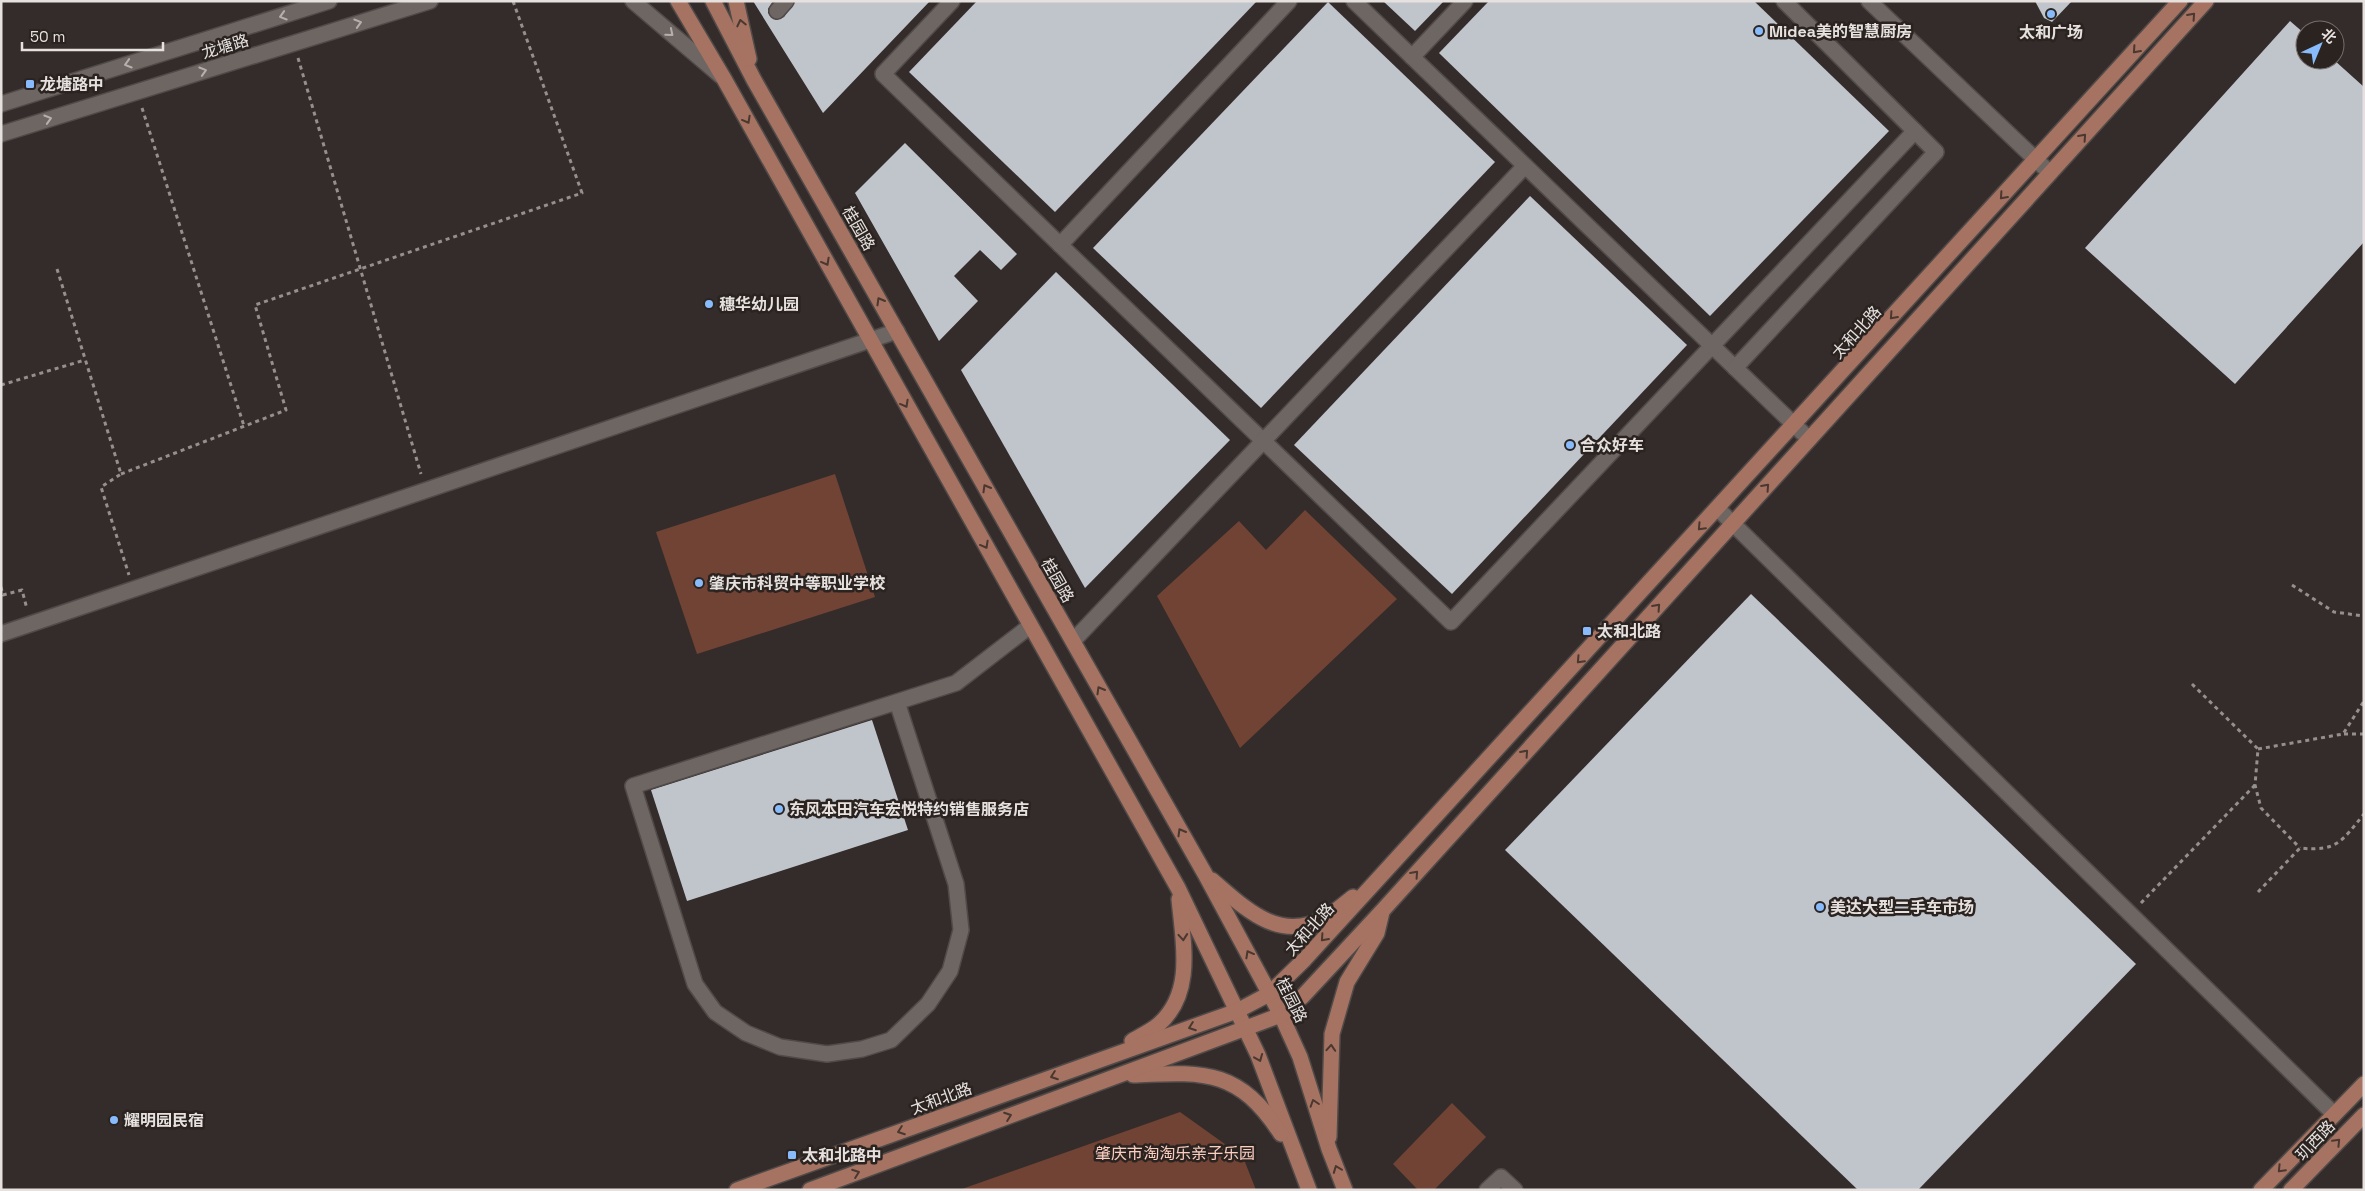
<svg xmlns="http://www.w3.org/2000/svg" width="2365" height="1191" font-family="'Space Grotesk','Noto Sans SC',sans-serif">
  <rect width="100%" height="100%" fill="#342c2a"/>
  <!-- green -->
  <g fill="#714334">
    <polygon points="835,474 875,597 697,654 656,532"/>
    <polygon points="1305,510 1397,599 1240,748 1157,596 1239,521 1266,550"/>
    <polygon points="1452,1103 1486,1137 1434,1190 1418,1190 1393,1164"/>
    <polygon points="1180,1112 1243,1157 1256,1190 959,1190"/>
  </g>
  <!-- building -->
  <g fill="#c0c5cc">
    <polygon points="753,1 773,1 768,9 768,13 776,20 784,17 795,1 930,1 823,113"/>
    <polygon points="977,1 1257,1 1055,212 909,72"/>
    <polygon points="1383,1 1444,1 1415,31"/>
    <polygon points="1489,1 1754,1 1889,131 1710,316 1439,53"/>
    <polygon points="2035,1 2072,1 2052,22 2044,18"/>
    <polygon points="1328,2 1495,162 1261,408 1093,248"/>
    <polygon points="2290,21 2305,34 2305,60 2334,60 2364,87 2364,242 2235,384 2085,248"/>
    <polygon points="905,143 1017,254 1001,270 980,250 954,276 978,301 939,341 855,193"/>
    <polygon points="1530,196 1687,345 1452,594 1294,445"/>
    <polygon points="1056,272 1230,440 1085,588 961,370"/>
    <polygon points="1751,594 2136,964 1918,1190 1858,1190 1505,850"/>
    <polygon points="872,720 908,830 687,901 651,790"/>
  </g>
  <g fill="none" stroke-linecap="round" stroke-linejoin="round">
    <defs>
      <g id="minor">
        <polyline points="633,1 721,76"/>
        <polyline points="952,1 883,74 1451,622 1915,131"/>
        <polyline points="1354,1 1809,439"/>
        <polyline points="1869,1 2050,173"/>
        <polyline points="777,11 786,1"/>
        <polyline points="1412,57 1465,1"/>
        <polyline points="1,104 329,1"/>
        <polyline points="1,134 430,1"/>
        <polyline points="1060,245 1289,1"/>
        <polyline points="1735,368 1936,152 1784,1"/>
        <polyline points="1718,509 2334,1114"/>
        <polyline points="1,634 897,331"/>
        <polyline points="1073,641 1525,166"/>
        <polyline points="897,702 956,884 961,930 950,971 928,1004 891,1040 862,1049 827,1054 780,1047 746,1033 715,1012 695,984 633,786 956,683 1030,626"/>
        <polyline points="1487,1190 1501,1177 1515,1190"/>
      </g>
      <g id="major">
        <polyline points="678,1 723,77 1178,888 1258,1055 1309,1190"/>
        <polyline points="713,1 754,80 1205,874 1281,1015 1300,1057 1329,1149 1345,1190"/>
        <polyline points="736,1 749,59"/>
        <path d="M 1212,880 C 1245,908 1278,943 1325,918 C 1335,912 1344,904 1353,897"/>
        <path d="M 1132,1041 C 1140,1036 1151,1031 1158,1025 C 1195,993 1183,942 1179,899"/>
        <path d="M 1133,1075 C 1204,1072 1238,1068 1281,1134"/>
        <polyline points="1329,1137 1332,1034 1347,982 1377,933 1382,912"/>
        <polyline points="737,1190 1237,1011 1269,994 1304,960 2180,1"/>
        <polyline points="810,1190 1281,1015 1303,996 1383,910 2206,1"/>
        <polyline points="2261,1190 2364,1084"/>
        <polyline points="2291,1190 2364,1115"/>
      </g>
    </defs>
    <!-- minor casing -->
    <use href="#minor" stroke="#504a48" stroke-width="18"/>
    <!-- major casing -->
    <use href="#major" stroke="#504a48" stroke-width="18"/>
    <!-- path -->
    <g stroke="#958f8d" stroke-width="3" stroke-dasharray="4 4" stroke-linecap="butt">
      <polyline points="298,58 421,474"/>
      <polyline points="142,108 244,426"/>
      <polyline points="57,269 121,474 101,487 129,575"/>
      <polyline points="1,385 85,360"/>
      <polyline points="121,474 286,410 255,305 582,193 513,1"/>
      <polyline points="2292,585 2334,612 2364,616"/>
      <polyline points="1,587 3,595 22,590 27,609"/>
      <polyline points="2192,684 2258,749 2255,785 2261,808 2300,848"/>
      <polyline points="2344,734 2364,734"/>
      <polyline points="2258,749 2343,734 2364,701"/>
      <path d="M 2258,892 L 2300,848 C 2337,852 2342,841 2364,814"/>
      <polyline points="2141,903 2255,785"/>
    </g>
    <!-- minor -->
    <use href="#minor" stroke="#6e6663" stroke-width="15"/>
    <!-- major -->
    <use href="#major" stroke="#a67261" stroke-width="15"/>
  </g>
  <!-- one-way arrows -->
  <defs><path id="oneway-chevron" d="M-2-3.5L2.5 0L-2 3.5" fill="none" stroke-width="1.6" stroke-linecap="round" stroke-linejoin="round" transform="scale(1.25)"/></defs>
  <g stroke="#b6b0ad">
    <use href="#oneway-chevron" transform="translate(283 16) rotate(163)"/>
    <use href="#oneway-chevron" transform="translate(358 23) rotate(-17)"/>
    <use href="#oneway-chevron" transform="translate(670 33) rotate(40)"/>
    <use href="#oneway-chevron" transform="translate(128 64) rotate(163)"/>
    <use href="#oneway-chevron" transform="translate(203 71) rotate(-17)"/>
    <use href="#oneway-chevron" transform="translate(48 119) rotate(-17)"/>
  </g>
  <g stroke="#493730">
    <use href="#oneway-chevron" transform="translate(2192 16) rotate(-48)"/>
    <use href="#oneway-chevron" transform="translate(741 23) rotate(-103)"/>
    <use href="#oneway-chevron" transform="translate(2136 50) rotate(132)"/>
    <use href="#oneway-chevron" transform="translate(747 120) rotate(61)"/>
    <use href="#oneway-chevron" transform="translate(2083 137) rotate(-48)"/>
    <use href="#oneway-chevron" transform="translate(2003 196) rotate(132)"/>
    <use href="#oneway-chevron" transform="translate(826 262) rotate(61)"/>
    <use href="#oneway-chevron" transform="translate(880 301) rotate(-120)"/>
    <use href="#oneway-chevron" transform="translate(1893 316) rotate(132)"/>
    <use href="#oneway-chevron" transform="translate(905 404) rotate(61)"/>
    <use href="#oneway-chevron" transform="translate(1766 487) rotate(-48)"/>
    <use href="#oneway-chevron" transform="translate(986 488) rotate(-120)"/>
    <use href="#oneway-chevron" transform="translate(1701 527) rotate(133)"/>
    <use href="#oneway-chevron" transform="translate(985 545) rotate(61)"/>
    <use href="#oneway-chevron" transform="translate(1657 607) rotate(-48)"/>
    <use href="#oneway-chevron" transform="translate(1580 660) rotate(133)"/>
    <use href="#oneway-chevron" transform="translate(1100 690) rotate(-120)"/>
    <use href="#oneway-chevron" transform="translate(1525 753) rotate(-48)"/>
    <use href="#oneway-chevron" transform="translate(1181 832) rotate(-120)"/>
    <use href="#oneway-chevron" transform="translate(1415 874) rotate(-48)"/>
    <use href="#oneway-chevron" transform="translate(1183 937) rotate(85)"/>
    <use href="#oneway-chevron" transform="translate(1324 938) rotate(132)"/>
    <use href="#oneway-chevron" transform="translate(1249 954) rotate(-119)"/>
    <use href="#oneway-chevron" transform="translate(1192 1027) rotate(160)"/>
    <use href="#oneway-chevron" transform="translate(1331 1048) rotate(-86)"/>
    <use href="#oneway-chevron" transform="translate(1259 1058) rotate(68)"/>
    <use href="#oneway-chevron" transform="translate(1054 1076) rotate(160)"/>
    <use href="#oneway-chevron" transform="translate(1314 1103) rotate(-108)"/>
    <use href="#oneway-chevron" transform="translate(1008 1116) rotate(-20)"/>
    <use href="#oneway-chevron" transform="translate(901 1131) rotate(160)"/>
    <use href="#oneway-chevron" transform="translate(2337 1142) rotate(-46)"/>
    <use href="#oneway-chevron" transform="translate(1337 1169) rotate(-111)"/>
    <use href="#oneway-chevron" transform="translate(2281 1169) rotate(134)"/>
    <use href="#oneway-chevron" transform="translate(856 1173) rotate(-20)"/>
  </g>
  <!-- markers -->
  <g fill="#88bbfc" stroke="#2a2320" stroke-width="2">
    <circle cx="2051" cy="14" r="5"/>
    <circle cx="1759" cy="31" r="5"/>
    <rect x="25" y="79" width="10" height="10" rx="2.5"/>
    <circle cx="709" cy="304" r="5"/>
    <circle cx="1570" cy="445" r="5"/>
    <circle cx="699" cy="583" r="5"/>
    <rect x="1582" y="626" width="10" height="10" rx="2.5"/>
    <circle cx="779" cy="809" r="5"/>
    <circle cx="1820" cy="907" r="5"/>
    <circle cx="114" cy="1120" r="5"/>
    <rect x="787" y="1150" width="10" height="10" rx="2.5"/>
  </g>
  <g text-anchor="middle" stroke-width="5" stroke-linejoin="round" paint-order="stroke">
    <!-- poi labels -->
    <g font-size="16" font-weight="bold" fill="#e6e1df" stroke="#2a2320" text-anchor="start">
      <text x="1769" y="37">Midea美的智慧厨房</text>
      <text x="2051" y="38" text-anchor="middle">太和广场</text>
      <text x="40" y="90">龙塘路中</text>
      <text x="719" y="310">穗华幼儿园</text>
      <text x="1580" y="451">合众好车</text>
      <text x="709" y="589">肇庆市科贸中等职业学校</text>
      <text x="1597" y="637">太和北路</text>
      <text x="789" y="815">东风本田汽车宏悦特约销售服务店</text>
      <text x="1830" y="913">美达大型二手车市场</text>
      <text x="124" y="1126">耀明园民宿</text>
      <text x="802" y="1161">太和北路中</text>
    </g>
    <!-- street labels -->
    <g font-size="16" fill="#e6e1df" stroke="#2a2320">
      <text transform="translate(225 46) rotate(-17)" y="6">龙塘路</text>
      <text transform="translate(859 228) rotate(60)" y="6">桂园路</text>
      <text transform="translate(1856 332) rotate(-48)" y="6">太和北路</text>
      <text transform="translate(1058 580) rotate(60)" y="6">桂园路</text>
      <text transform="translate(1309 929) rotate(-48)" y="6">太和北路</text>
      <text transform="translate(1292 1000) rotate(63)" y="6">桂园路</text>
      <text transform="translate(941 1098) rotate(-20)" y="6">太和北路</text>
      <text transform="translate(2315 1140) rotate(-46)" y="6">玑西路</text>
    </g>
    <!-- park labels -->
    <g font-size="16" fill="#facec0" stroke="#2a2320">
      <text x="1175" y="1159">肇庆市淘淘乐亲子乐园</text>
    </g>
  </g>
  <!-- border -->
  <rect width="2365" height="1191" fill="none" stroke="#e6e1df" stroke-width="5"/>
  <!-- north arrow -->
  <g transform="translate(2320 45) rotate(44)"><circle r="24" fill="#2a2320" stroke="#756f6c"/>
  <path d="M0-4L9 19L0 12L-9 19Z" fill="#88bbfc"/>
  <text y="-8" font-size="14" font-weight="bold" text-anchor="middle" fill="#e6e1df">北</text>
  </g>
  <!-- scale -->
  <path d="M22 42v8h141v-8" fill="none" stroke="#e6e1df" stroke-width="2.5"/>
  <text x="30" y="42" font-size="15" fill="#e6e1df" stroke="#2a2320" stroke-width="4" paint-order="stroke">50 m</text>
</svg>
